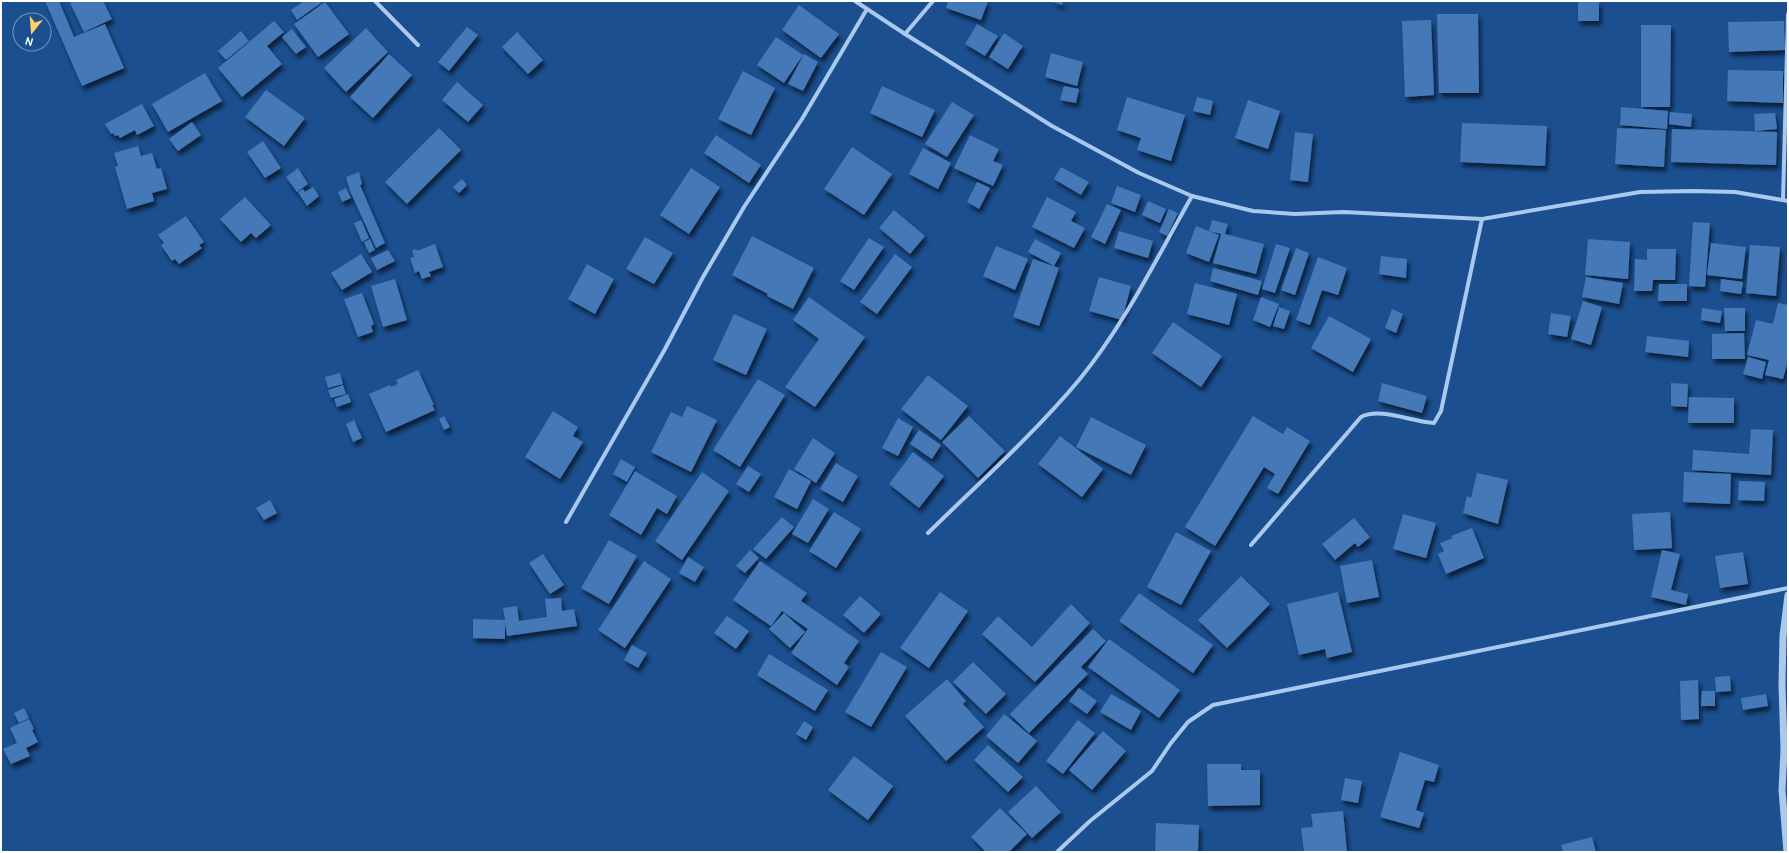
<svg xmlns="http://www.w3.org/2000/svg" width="1789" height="853" font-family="Cabin,sans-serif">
  <defs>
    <filter id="shadow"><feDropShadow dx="2.5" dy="4.5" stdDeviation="2" flood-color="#0009"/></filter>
  </defs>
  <rect width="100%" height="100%" fill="#1b4f8f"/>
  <!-- building -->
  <g fill="#4478b7" filter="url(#shadow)">
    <polygon points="45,1 59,1 74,37 105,24 124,68 82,86"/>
    <polygon points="74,1 103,1 112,19 84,32 70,3"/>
    <polygon points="304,1 319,1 321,3 297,20 291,10"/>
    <polygon points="948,1 988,1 981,20 946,8"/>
    <polygon points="1049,1 1063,1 1062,5"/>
    <polygon points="325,2 349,34 318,57 294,24"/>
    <rect x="1578" y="2" width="21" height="19"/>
    <polygon points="799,5 839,34 821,58 782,30"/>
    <polygon points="1437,14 1478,14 1479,93 1439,93"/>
    <polygon points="1431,20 1434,95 1405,97 1402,21"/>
    <polygon points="274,21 284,32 267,46 282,64 242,97 218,68"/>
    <polygon points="1784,21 1785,50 1729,52 1728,22"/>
    <polygon points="977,24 998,36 985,56 965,44"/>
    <polygon points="1641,25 1671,25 1670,107 1641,107"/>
    <polygon points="467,27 478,35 449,71 438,62"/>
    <polygon points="366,28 388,52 346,92 324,68"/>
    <polygon points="292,29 306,47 296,54 282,37"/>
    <polygon points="241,31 249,41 226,60 218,51"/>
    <polygon points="517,32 543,60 528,74 502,47"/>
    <polygon points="1004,33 1023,46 1008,69 989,57"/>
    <polygon points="776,37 803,55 784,83 757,65"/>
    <polygon points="1051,53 1083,62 1077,86 1045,77"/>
    <polygon points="389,54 412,75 373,118 350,97"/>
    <polygon points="804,54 818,62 803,91 788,84"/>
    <polygon points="1728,70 1783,71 1783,103 1727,101"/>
    <polygon points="743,71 775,88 751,135 718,119"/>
    <polygon points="205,73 222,101 168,132 152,104"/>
    <polygon points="457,82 483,105 468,122 442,100"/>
    <polygon points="882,86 935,110 922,137 870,113"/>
    <polygon points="1064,86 1079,89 1076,103 1060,100"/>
    <polygon points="266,90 305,118 284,146 245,117"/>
    <polygon points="1127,97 1185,115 1171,161 1137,150 1141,138 1117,130"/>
    <polygon points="1197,97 1213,101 1210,115 1193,111"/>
    <polygon points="1248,100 1280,111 1268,149 1235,138"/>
    <polygon points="952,102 974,115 947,157 925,144"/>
    <polygon points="142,104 154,126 137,135 135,130 120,138 118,135 115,136 113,133 111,134 105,124"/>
    <polygon points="1621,107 1668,111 1667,129 1620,125"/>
    <polygon points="1670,112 1692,114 1691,127 1669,124"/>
    <polygon points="1775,113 1777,129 1755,131 1754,114"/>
    <polygon points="192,122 201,135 178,151 169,139"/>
    <polygon points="1462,123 1547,126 1545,166 1460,162"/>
    <polygon points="439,128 461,150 407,204 385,182"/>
    <polygon points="1617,128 1666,130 1664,167 1615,164"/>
    <polygon points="1672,129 1777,132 1776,165 1671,162"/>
    <polygon points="1295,132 1313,134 1308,182 1290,180"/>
    <polygon points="716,135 761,165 749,183 704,153"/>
    <polygon points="970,135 999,149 993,161 1003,165 993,186 954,168"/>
    <polygon points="263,141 281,168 265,178 247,152"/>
    <polygon points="138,146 141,156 152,153 157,169 161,168 167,189 152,193 154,201 127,209 115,167 118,166 114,153"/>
    <polygon points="852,147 892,174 864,215 824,189"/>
    <polygon points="923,148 951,163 938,189 909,174"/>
    <polygon points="1061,167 1089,182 1081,195 1054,179"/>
    <polygon points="298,168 308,184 297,192 286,177"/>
    <polygon points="691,168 720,187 689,234 660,215"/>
    <polygon points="359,172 362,184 360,185 385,243 376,248 350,191 346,177"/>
    <polygon points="462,179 467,185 459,193 453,187"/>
    <polygon points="977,182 990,188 979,209 967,202"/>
    <polygon points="1117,186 1141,195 1135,212 1111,203"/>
    <polygon points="313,187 319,196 307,206 298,192 303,189 305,192"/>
    <polygon points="346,188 351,198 342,202 338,192"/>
    <polygon points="245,197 271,225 256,238 251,233 241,242 220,219"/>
    <polygon points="1047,197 1076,212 1071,221 1085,228 1074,248 1032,227"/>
    <polygon points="1148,201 1166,209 1160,223 1142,215"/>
    <polygon points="1107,204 1121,210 1105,244 1091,237"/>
    <polygon points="1169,209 1178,213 1167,236 1159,232"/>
    <polygon points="894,210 925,236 910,254 879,228"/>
    <polygon points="186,216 204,242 199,245 202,248 179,264 175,259 172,261 161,245 164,243 158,235"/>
    <polygon points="361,220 369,238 362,242 354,223"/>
    <polygon points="1212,220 1228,224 1225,234 1264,244 1256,274 1213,263 1221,234 1209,231"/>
    <polygon points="1693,222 1710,223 1705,287 1689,286"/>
    <polygon points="1196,226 1219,235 1209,262 1186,253"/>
    <polygon points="1119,231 1153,241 1148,258 1114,248"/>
    <polygon points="752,236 814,268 793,309 767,296 768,294 732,275"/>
    <polygon points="645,237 673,253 654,284 626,269"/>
    <polygon points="869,238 884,247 854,290 840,281"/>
    <polygon points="370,239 375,250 369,253 364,242"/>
    <polygon points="1035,239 1061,253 1054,266 1028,252"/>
    <polygon points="1588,239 1630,242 1628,279 1585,275"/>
    <polygon points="1711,243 1746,247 1742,279 1707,275"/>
    <polygon points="435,244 443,267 429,272 431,276 422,279 419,271 415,273 410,258 414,257 412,250 417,249 417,251"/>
    <polygon points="1276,244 1290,248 1275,293 1262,289"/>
    <polygon points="1750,245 1780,247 1776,296 1746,293"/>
    <polygon points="996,246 1028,259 1015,290 983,276"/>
    <polygon points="1296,248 1309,253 1295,295 1281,290"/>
    <polygon points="1647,249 1676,249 1675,280 1653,280 1652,291 1634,291 1635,259 1647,260"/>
    <polygon points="388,250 395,261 377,270 371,258"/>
    <polygon points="361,254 372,272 342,290 331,273"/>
    <polygon points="895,254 912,267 877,314 860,302"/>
    <polygon points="1381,256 1407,259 1406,278 1379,274"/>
    <polygon points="1318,257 1347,268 1338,295 1322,290 1310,325 1296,320"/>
    <polygon points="1033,259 1059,268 1039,326 1013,317"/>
    <polygon points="587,264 614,279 595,314 568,299"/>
    <polygon points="1213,268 1262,281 1258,295 1210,281"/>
    <polygon points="1099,277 1131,286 1122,320 1089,311"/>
    <polygon points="1586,277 1623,283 1619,304 1582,297"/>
    <polygon points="395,279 407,320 383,327 371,286"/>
    <polygon points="1721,279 1743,282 1741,294 1720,291"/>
    <polygon points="1195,283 1237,294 1229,325 1187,314"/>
    <polygon points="1659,284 1687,284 1687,301 1658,301"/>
    <polygon points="362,293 374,324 371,326 373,332 358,337 344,299"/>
    <polygon points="809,297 865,337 815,407 785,387 819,339 793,320"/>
    <polygon points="1261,297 1279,304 1270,327 1253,320"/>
    <polygon points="1583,301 1602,307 1591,345 1571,339"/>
    <polygon points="1778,303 1788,305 1788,361 1783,379 1765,375 1769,360 1747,355 1756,320 1773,324"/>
    <polygon points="1279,307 1290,311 1284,329 1273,326"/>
    <polygon points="1702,308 1722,311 1720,323 1701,320"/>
    <polygon points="1724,308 1745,308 1745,331 1725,331"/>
    <polygon points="1392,309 1403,314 1396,333 1385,328"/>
    <polygon points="1551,313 1571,316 1567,337 1548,334"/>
    <polygon points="734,314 767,329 746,375 713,360"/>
    <polygon points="1329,316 1371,339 1353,372 1311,348"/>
    <polygon points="1173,322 1222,356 1201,387 1152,353"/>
    <polygon points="1744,333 1745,359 1712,359 1712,334"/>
    <polygon points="1647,336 1689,341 1688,357 1645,352"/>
    <polygon points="1748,357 1766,362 1762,379 1743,374"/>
    <polygon points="418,370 434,405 432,405 435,410 386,432 369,394 390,385 391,387 398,384 396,380"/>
    <polygon points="340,373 343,384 328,388 325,377"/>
    <polygon points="928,375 968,406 941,440 901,409"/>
    <polygon points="758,379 785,395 740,467 713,450"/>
    <polygon points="1382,383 1427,396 1422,413 1378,401"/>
    <polygon points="1671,383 1688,384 1687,407 1671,406"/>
    <polygon points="343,385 346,394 331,398 328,390"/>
    <polygon points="348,394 351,402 337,407 334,399"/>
    <polygon points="1689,397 1734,398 1734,423 1688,423"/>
    <polygon points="687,406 717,420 691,472 651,452 671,412 682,417"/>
    <polygon points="553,411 578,427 573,436 583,442 560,479 525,457"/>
    <polygon points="444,416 450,427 444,430 439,419"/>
    <polygon points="969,416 1005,451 978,478 942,442"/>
    <polygon points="1253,416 1283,434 1287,427 1310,441 1278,494 1267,488 1275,474 1264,467 1215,546 1185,527"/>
    <polygon points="1091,417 1146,445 1131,475 1076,447"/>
    <polygon points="898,418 913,427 898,456 882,448"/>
    <polygon points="354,420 362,438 353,442 346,424"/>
    <polygon points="1751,429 1773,430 1771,475 1692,470 1693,450 1749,454"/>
    <polygon points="919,430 941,445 932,459 910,444"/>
    <polygon points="1060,436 1103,469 1082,497 1038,464"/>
    <polygon points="813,438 835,453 816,483 794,469"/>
    <polygon points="913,452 944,476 919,508 889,484"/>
    <polygon points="621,459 635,467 627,482 613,474"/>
    <polygon points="836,463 858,476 843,502 820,489"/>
    <polygon points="748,466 761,474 749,492 736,484"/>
    <polygon points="789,469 811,481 797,509 774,497"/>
    <polygon points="635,471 677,496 667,514 657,508 641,535 609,515"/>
    <polygon points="702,472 729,491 682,560 655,541"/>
    <polygon points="1684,472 1731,474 1730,504 1683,502"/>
    <polygon points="1477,473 1508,480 1498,524 1463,513 1467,496 1471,498"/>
    <polygon points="1739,481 1765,482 1764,501 1738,500"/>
    <polygon points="813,499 829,509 808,543 792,534"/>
    <polygon points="270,500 277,513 264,520 256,508"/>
    <polygon points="834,512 861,529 836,568 809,551"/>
    <polygon points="1670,512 1672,548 1634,550 1632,514"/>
    <polygon points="1403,514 1436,523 1426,558 1393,549"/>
    <polygon points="782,517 794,527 766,559 753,549"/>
    <polygon points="1354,518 1370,537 1358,547 1355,543 1335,560 1322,544"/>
    <polygon points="1472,528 1484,558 1446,574 1438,554 1444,551 1440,543 1453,538 1451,536"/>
    <polygon points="1176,532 1211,551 1181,605 1147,587"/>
    <polygon points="609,540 637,556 609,604 581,588"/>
    <polygon points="750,550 759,558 745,573 736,566"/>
    <polygon points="1662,550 1680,554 1671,590 1688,594 1686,605 1651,597"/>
    <polygon points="1743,552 1748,584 1720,588 1715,556"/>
    <polygon points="543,554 564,585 550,594 529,563"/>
    <polygon points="688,557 704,567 695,582 679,573"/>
    <polygon points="1372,560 1379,597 1347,603 1340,566"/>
    <polygon points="644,561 671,579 625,648 598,630"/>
    <polygon points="760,561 807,593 801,601 859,641 844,663 849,667 837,685 791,653 808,629 782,611 771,626 733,600"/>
    <polygon points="1241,576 1270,604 1227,648 1198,620"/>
    <polygon points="940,592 968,611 929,668 900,648"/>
    <polygon points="1338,592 1352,652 1327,658 1325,649 1299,655 1287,604"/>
    <polygon points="1139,593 1213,645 1193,673 1119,621"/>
    <polygon points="860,596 881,614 864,633 843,615"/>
    <polygon points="561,598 562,611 574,609 577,626 507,636 505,623 505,639 473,638 473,619 505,620 503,608 517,606 519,621 547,617 545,599"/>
    <polygon points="1071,604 1090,623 1035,682 982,634 998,616 1032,647"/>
    <polygon points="784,613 805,632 790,648 769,629"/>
    <polygon points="727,616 749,631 736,649 714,633"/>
    <polygon points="1093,629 1106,641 1081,667 1088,674 1029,733 1010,714"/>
    <polygon points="1109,639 1180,690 1159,718 1088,667"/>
    <polygon points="632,645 647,653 638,668 624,660"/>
    <polygon points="881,652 907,667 871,727 845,712"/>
    <polygon points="769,654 828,690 815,711 757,675"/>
    <polygon points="973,662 1006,694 986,714 953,682"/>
    <polygon points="1730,676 1731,691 1716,692 1715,677"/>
    <polygon points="947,679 966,701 963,704 984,727 946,761 905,716"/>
    <polygon points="1698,680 1699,719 1681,720 1680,681"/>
    <polygon points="1079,688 1097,701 1087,714 1069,701"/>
    <polygon points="1702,691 1715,691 1715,706 1701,706"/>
    <polygon points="1111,694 1141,711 1131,730 1100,712"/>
    <polygon points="1766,694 1768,706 1743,710 1741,698"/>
    <polygon points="24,708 29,718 19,723 14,713"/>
    <polygon points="1004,714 1037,741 1018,763 986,736"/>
    <polygon points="29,719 34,729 32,730 38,742 26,748 30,756 11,764 3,749 17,743 10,728"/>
    <polygon points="1078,720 1095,733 1063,774 1046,761"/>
    <polygon points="804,721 813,727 806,740 796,734"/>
    <polygon points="1103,731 1126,751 1092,790 1069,770"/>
    <polygon points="988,745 1023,777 1008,792 974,760"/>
    <polygon points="1400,752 1439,765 1434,782 1425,780 1416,810 1424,813 1419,828 1380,817"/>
    <polygon points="854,756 893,786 868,820 828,790"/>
    <polygon points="1207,764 1241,764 1241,770 1260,770 1260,805 1208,806"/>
    <polygon points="1345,778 1362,781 1358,803 1341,800"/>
    <polygon points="1036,786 1061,812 1032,838 1008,812"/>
    <polygon points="1000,808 1027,834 1009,852 986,852 971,837"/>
    <polygon points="1343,811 1347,852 1304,852 1301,828 1313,827 1311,814"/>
    <polygon points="1156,823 1199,825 1198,852 1155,852"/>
    <polygon points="1592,837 1596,852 1563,852 1561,845"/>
  </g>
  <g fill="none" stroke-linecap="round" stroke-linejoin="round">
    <!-- minor -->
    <g stroke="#a9c9ee" stroke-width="4">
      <polyline points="375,1 418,45"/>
      <polyline points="855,1 905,34 1052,126 1139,173 1192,196 1253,211 1295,214 1343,212 1482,219 1640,192 1693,191 1735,192 1788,201"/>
      <polyline points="905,34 933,1"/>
      <polyline points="1783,200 1788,14"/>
      <polyline points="566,522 665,349 703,277 744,207 802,119 867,9"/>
      <path d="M 928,533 C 979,483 1033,435 1079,380 C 1125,324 1156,259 1192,196"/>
      <path d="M 1251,545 L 1361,417 C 1380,407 1412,422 1434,423 L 1441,411 L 1482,219"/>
      <polyline points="1057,852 1090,821 1152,771 1171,743 1188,722 1213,705 1788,588"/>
    </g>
    <!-- tertiary -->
    <polyline stroke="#a9c9ee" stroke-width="7" points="1787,852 1782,790 1784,750 1782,684 1783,636 1788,595"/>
  </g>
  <!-- border -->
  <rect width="1789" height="853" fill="none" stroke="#ffffff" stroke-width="4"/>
  <!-- north arrow -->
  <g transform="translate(32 32) rotate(197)"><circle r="19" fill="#1b4f8f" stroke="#7695bc"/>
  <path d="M0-3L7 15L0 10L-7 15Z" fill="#ffd166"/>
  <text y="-6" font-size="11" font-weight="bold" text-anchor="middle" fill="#ffffff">N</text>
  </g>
</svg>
